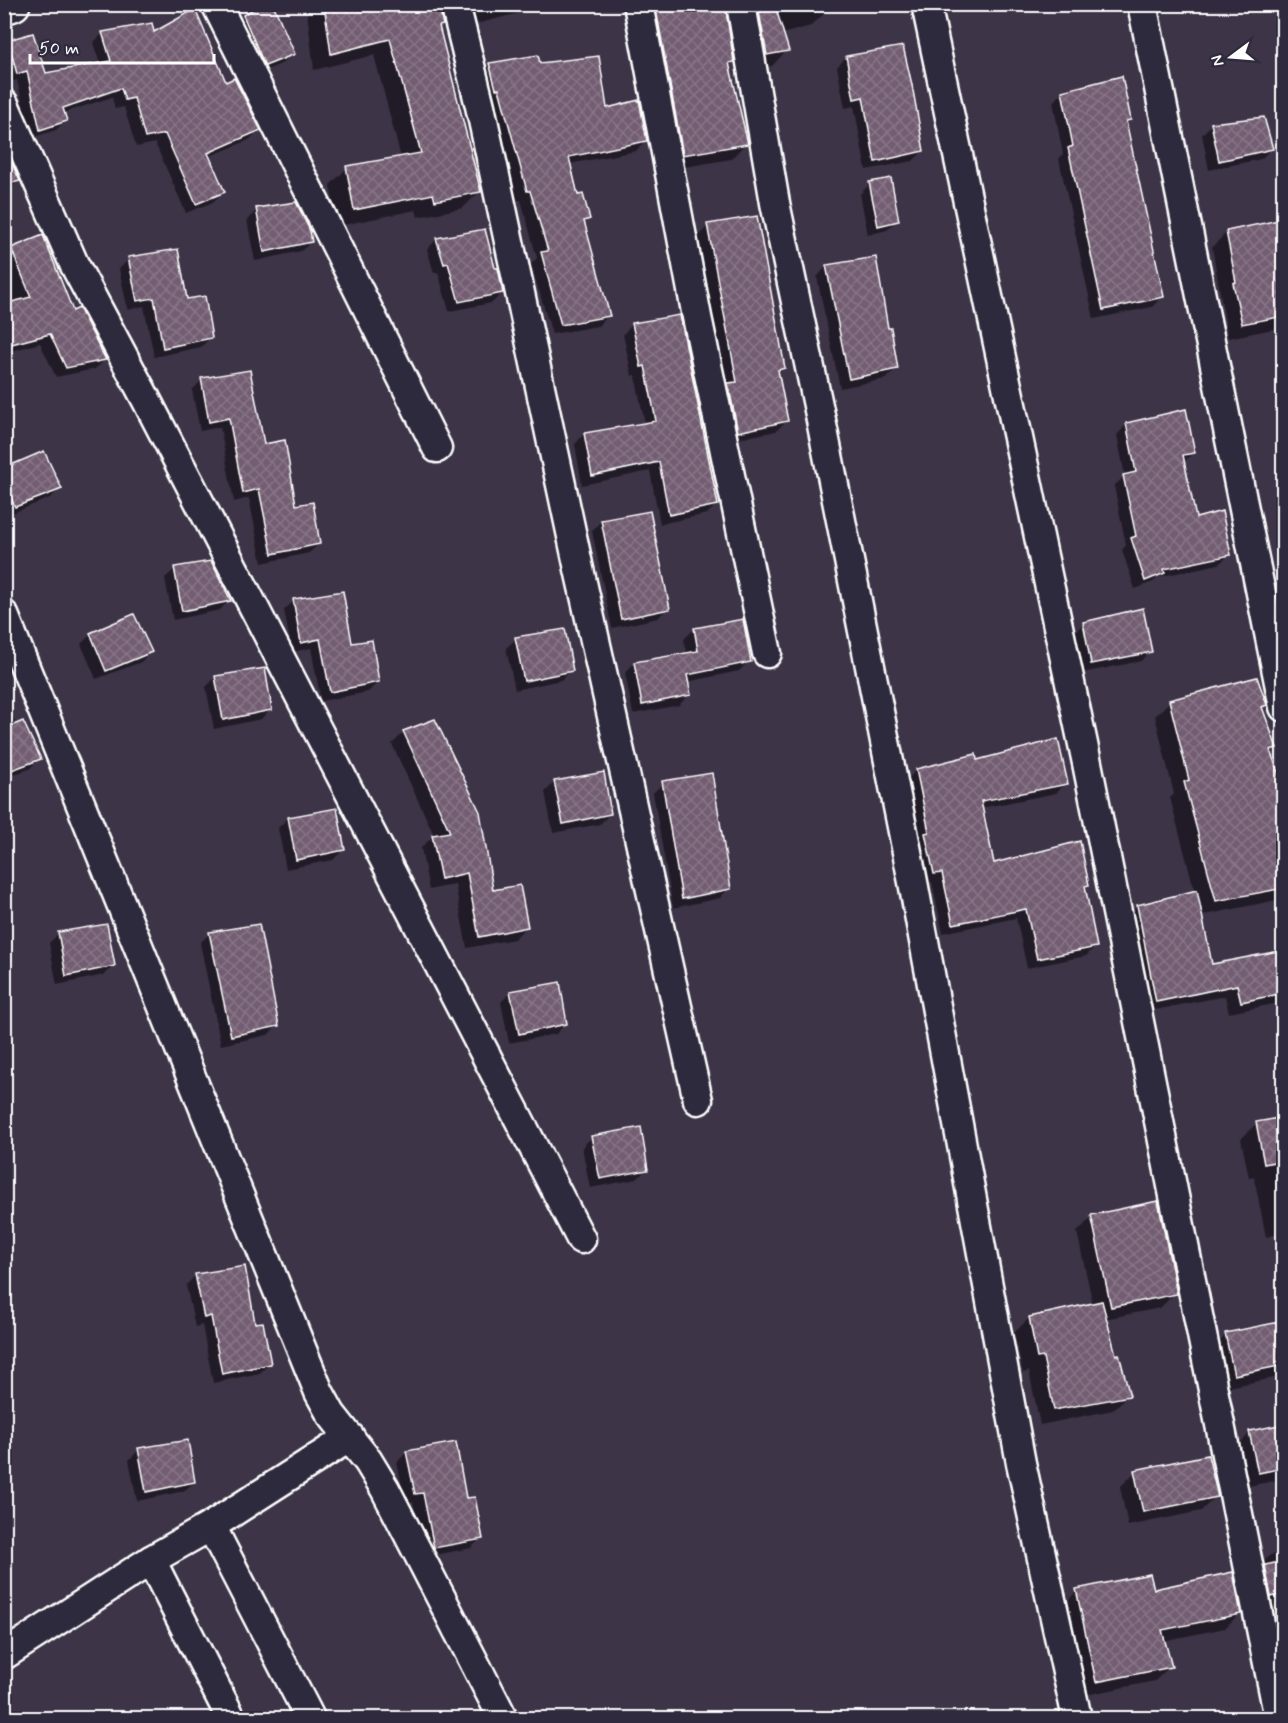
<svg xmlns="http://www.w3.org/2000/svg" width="1288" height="1723" font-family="Mynerve,sans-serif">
  <defs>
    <pattern id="building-cross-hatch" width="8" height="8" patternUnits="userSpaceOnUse" patternTransform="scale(1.5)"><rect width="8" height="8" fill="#735d72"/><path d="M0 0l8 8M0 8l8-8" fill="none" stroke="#887587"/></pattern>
  </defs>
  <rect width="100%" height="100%" fill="#3d3448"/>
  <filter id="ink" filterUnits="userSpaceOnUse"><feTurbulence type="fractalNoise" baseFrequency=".0167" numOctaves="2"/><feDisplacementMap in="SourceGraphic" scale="12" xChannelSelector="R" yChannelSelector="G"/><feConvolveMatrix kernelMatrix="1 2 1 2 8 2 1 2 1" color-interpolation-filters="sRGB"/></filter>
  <g filter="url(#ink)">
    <!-- shadow -->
    <g fill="#0007">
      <polygon points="306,4 533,4 527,11 457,29 443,5 438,5 442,25 438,28 480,191 463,208 418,217 416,210 338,226 330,185 347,168 401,158 374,55 314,70"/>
      <polygon points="632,4 724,4 733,62 729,66 746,143 731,159 668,170"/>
      <polygon points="732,4 826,4 827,11 811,26 782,34 787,50 772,66 751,70"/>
      <polygon points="1010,4 1026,4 1011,8"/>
      <polygon points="244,16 293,53 283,63 255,75 234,26"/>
      <polygon points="103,33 153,34 226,84 259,130 249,140 208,157 223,192 213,202 186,213 155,143 136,147 124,107 115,109 112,97 63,113 66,120 56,130 31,138 17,80 7,83 4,73 4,46 9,41 45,75 100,64 93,43"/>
      <polygon points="846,57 923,151 913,161 866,170 854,106 845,108 837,67"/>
      <polygon points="539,64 606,110 645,141 636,151 569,164 577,197 588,219 584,223 608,316 598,326 552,334 531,264 537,258 521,200 517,200 489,98 480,75 490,65"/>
      <polygon points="1062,92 1129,119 1125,124 1162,297 1152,307 1094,319 1059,159 1063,154 1053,102"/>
      <polygon points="1212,124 1271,149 1261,159 1209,170 1202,134"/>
      <polygon points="4,150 18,181 8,191 4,191"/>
      <polygon points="870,184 897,220 887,230 868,235 860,194"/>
      <polygon points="257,210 311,242 301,251 255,261 247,220"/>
      <polygon points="1284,221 1284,327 1228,338 1212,247 1227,232"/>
      <polygon points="708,226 784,368 777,374 786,421 776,431 728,441 719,394 727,386 698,236"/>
      <polygon points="42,237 72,313 105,360 95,369 56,377 40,343 4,353 4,252"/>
      <polygon points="437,239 502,293 492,303 449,311 438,272 434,273 427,249"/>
      <polygon points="129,259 186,301 211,337 201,347 154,357 144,306 128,310 119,269"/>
      <polygon points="826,267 896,369 886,379 840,388 817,277"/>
      <polygon points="633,324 717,504 707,514 660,524 650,471 582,485 575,444 584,434 645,424 635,375 632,376 623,334"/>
      <polygon points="202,380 263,446 295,506 319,544 309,553 262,563 249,498 234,502 220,427 200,431 192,390"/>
      <polygon points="1126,425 1194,452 1183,463 1195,519 1229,555 1219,564 1158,577 1153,582 1135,589 1122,550 1126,545 1114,486 1125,476 1117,435"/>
      <polygon points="4,469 60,489 50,498 5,516"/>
      <polygon points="1284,517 1284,553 1277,523"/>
      <polygon points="601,521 668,608 658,618 612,628 592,531"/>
      <polygon points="175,569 229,600 220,610 173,620 165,578"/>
      <polygon points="294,601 378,682 368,692 321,701 311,648 292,652 284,610"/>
      <polygon points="1083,624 1150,651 1141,661 1082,673 1073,634"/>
      <polygon points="694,629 749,661 739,671 687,682 689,695 679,705 633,714 625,673 634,663 687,654 684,639"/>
      <polygon points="91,634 150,652 141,662 96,679 81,644"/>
      <polygon points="516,639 571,670 561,680 515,690 506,648"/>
      <polygon points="216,677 271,709 261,719 214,729 206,687"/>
      <polygon points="4,699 17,726 39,759 29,769 4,778"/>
      <polygon points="1170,701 1265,705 1261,709 1275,748 1269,754 1284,851 1284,894 1277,900 1200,916 1211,966 1284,951 1284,1002 1229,1013 1225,996 1145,1012 1126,918 1137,906 1195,892 1170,798 1174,794 1155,716"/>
      <polygon points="404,732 492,891 526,927 514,939 467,948 455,884 429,890 421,848 434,835 392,744"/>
      <polygon points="976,762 1066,783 1056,793 981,808 993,865 1088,885 1084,889 1096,946 1086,956 1027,968 1016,918 943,933 932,882 924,883 916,844 920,840 907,780 916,770"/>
      <polygon points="555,782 610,814 600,824 553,833 545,792"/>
      <polygon points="663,783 729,888 720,898 673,908 653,793"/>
      <polygon points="288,818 343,850 333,860 286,869 278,828"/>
      <polygon points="59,933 114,965 104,975 57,985 49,943"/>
      <polygon points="210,933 278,1025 268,1035 221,1045 200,943"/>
      <polygon points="511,992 565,1024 556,1034 509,1043 501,1002"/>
      <polygon points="1284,1118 1284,1233 1266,1237 1254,1177 1249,1178 1241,1139 1256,1124"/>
      <polygon points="592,1137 647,1169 637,1179 590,1188 582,1147"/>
      <polygon points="1092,1217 1175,1293 1160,1308 1105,1319 1128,1395 1113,1410 1040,1425 1029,1371 1023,1373 1014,1333 1029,1318 1093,1305 1077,1232"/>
      <polygon points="196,1275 254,1325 270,1363 260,1373 213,1383 202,1325 195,1327 186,1285"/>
      <polygon points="1284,1323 1284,1376 1219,1389 1211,1350 1226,1335"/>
      <polygon points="1284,1426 1284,1479 1243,1487 1235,1448 1250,1433"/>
      <polygon points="139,1450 194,1482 184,1491 137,1501 129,1460"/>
      <polygon points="407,1452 481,1538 471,1548 425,1557 413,1502 405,1503 397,1462"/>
      <polygon points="1135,1472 1216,1496 1201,1511 1128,1526 1120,1487"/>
      <polygon points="1284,1552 1284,1605 1257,1611 1255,1570 1270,1555"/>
      <polygon points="1153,1590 1240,1613 1225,1628 1163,1641 1170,1666 1155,1681 1081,1696 1062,1606 1077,1591"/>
      <polygon points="410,1716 410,1718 393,1718"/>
    </g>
    <!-- building -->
    <g fill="url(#building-cross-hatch)" stroke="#fff" stroke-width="1.5">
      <polygon points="261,4 273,4 295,54 265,66 243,15"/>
      <polygon points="324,4 439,4 443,25 439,26 481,192 435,201 433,194 354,210 346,166 421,153 390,39 331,54"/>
      <polygon points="655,4 725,4 734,62 729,63 748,144 683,155"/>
      <polygon points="195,9 226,82 234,78 261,130 208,153 225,192 196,204 165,134 145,138 134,98 125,100 121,88 63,108 67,121 40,130 27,71 17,74 8,40 33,33 46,73 111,61 102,32 152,23 154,32"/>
      <polygon points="776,9 789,51 767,55 759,12"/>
      <polygon points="903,46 912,85 924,151 875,162 863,97 854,99 846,56"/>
      <polygon points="538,55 540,63 599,56 607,108 639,100 647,141 569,157 578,195 583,194 590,219 584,221 610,316 561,325 541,252 548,251 530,191 527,191 499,89 496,89 489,63"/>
      <polygon points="1122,76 1131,120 1126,121 1164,297 1103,310 1068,148 1073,146 1062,91"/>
      <polygon points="1264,117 1273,149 1219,161 1211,123"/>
      <polygon points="4,146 20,181 4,185"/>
      <polygon points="891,178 899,221 878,226 869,182"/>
      <polygon points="296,202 310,231 312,242 264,252 256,208"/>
      <polygon points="757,216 785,368 778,370 788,421 738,432 728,383 737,382 707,224"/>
      <polygon points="1284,219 1284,316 1242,324 1233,283 1236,282 1226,231"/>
      <polygon points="485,229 495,268 498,268 503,293 459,302 448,263 444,264 436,238"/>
      <polygon points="43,235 73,311 79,308 106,360 66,368 50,334 4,346 4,304 31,297 11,248"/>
      <polygon points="178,249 187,299 205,296 212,338 163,348 154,298 137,301 128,257"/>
      <polygon points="876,257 888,328 891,328 898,369 849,379 826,265"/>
      <polygon points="680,315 718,505 669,515 659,462 592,476 584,433 656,421 645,366 641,367 632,323"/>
      <polygon points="250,370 264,444 285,440 296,505 313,502 320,544 272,554 259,489 243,493 229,418 209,422 201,378"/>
      <polygon points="1186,409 1195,453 1183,455 1196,518 1222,511 1231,555 1164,569 1165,573 1145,581 1131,538 1136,536 1123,475 1136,472 1126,423"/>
      <polygon points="44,451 62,489 15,507 4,482 4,468"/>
      <polygon points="650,511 670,609 621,619 601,520"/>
      <polygon points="211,561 231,601 182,611 174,567"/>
      <polygon points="343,591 352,643 372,640 379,682 330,692 320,639 301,643 293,599"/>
      <polygon points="1143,608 1152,652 1091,664 1083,622"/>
      <polygon points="134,614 152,652 106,671 90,633"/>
      <polygon points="743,619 751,662 687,675 691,695 642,705 634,662 698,651 694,628"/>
      <polygon points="565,629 573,671 524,681 515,637"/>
      <polygon points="265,668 272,710 223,720 215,676"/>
      <polygon points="1257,677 1267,705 1262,707 1277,748 1270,750 1284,788 1284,888 1216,901 1184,782 1189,780 1169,700"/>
      <polygon points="435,719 480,812 493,890 520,885 528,927 479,937 467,873 441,879 432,835 450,832 403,731"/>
      <polygon points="23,721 41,759 4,773 4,729"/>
      <polygon points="1058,739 1068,784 981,801 994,863 1080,841 1089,885 1085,886 1097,947 1037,959 1026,909 953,924 942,873 934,874 925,833 929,832 916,769 976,754 977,760"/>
      <polygon points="604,772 611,814 563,824 554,781"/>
      <polygon points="712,773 731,889 682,899 662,781"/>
      <polygon points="337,808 345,850 296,860 288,817"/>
      <polygon points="1197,890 1212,964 1284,950 1284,993 1241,1002 1237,985 1156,1002 1137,905"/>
      <polygon points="107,924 115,966 66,976 58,932"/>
      <polygon points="259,924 279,1026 231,1036 209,932"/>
      <polygon points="560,982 567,1024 519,1034 510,991"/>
      <polygon points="1284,1117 1284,1160 1264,1164 1256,1122"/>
      <polygon points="641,1127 648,1170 600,1179 591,1136"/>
      <polygon points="1158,1201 1177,1294 1111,1307 1091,1215"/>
      <polygon points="245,1266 255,1323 263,1322 271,1364 222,1374 211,1316 204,1318 195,1274"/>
      <polygon points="1102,1301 1116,1355 1119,1354 1130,1396 1054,1410 1043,1357 1037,1358 1029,1317"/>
      <polygon points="1284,1321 1284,1365 1234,1375 1225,1333"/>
      <polygon points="1284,1424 1284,1468 1258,1473 1249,1431"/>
      <polygon points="188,1440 195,1482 146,1492 138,1448"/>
      <polygon points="456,1442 466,1498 475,1497 483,1539 434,1548 423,1493 415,1494 406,1451"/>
      <polygon points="1208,1455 1218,1497 1143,1512 1134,1470"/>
      <polygon points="1284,1561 1284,1594 1271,1597 1265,1565"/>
      <polygon points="1233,1572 1241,1614 1162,1630 1172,1667 1096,1682 1076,1589 1150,1574 1154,1589"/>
    </g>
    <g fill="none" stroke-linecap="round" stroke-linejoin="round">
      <defs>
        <g id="street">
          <polyline points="216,4 437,448"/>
          <polyline points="455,4 480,106 579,569 698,1100"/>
          <polyline points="638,4 697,317 767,653"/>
          <polyline points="741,4 775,203 819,410 913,882 1021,1463 1077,1718"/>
          <polyline points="926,4 1087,763 1279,1718"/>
          <polyline points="1142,4 1284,707"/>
          <polyline points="4,104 74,264 146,399 581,1239"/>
          <polyline points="4,615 319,1392 331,1414 368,1461 385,1489 503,1718"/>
          <polyline points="211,1526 310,1718"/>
          <polyline points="151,1560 231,1718"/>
          <polyline points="4,1655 151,1560 211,1526 350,1437"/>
        </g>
        <polyline id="secondary" points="4,7 13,4"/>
      </defs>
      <!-- street casing -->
      <use href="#street" stroke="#fff" stroke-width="33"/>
      <!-- secondary casing -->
      <use href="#secondary" stroke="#fff" stroke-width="38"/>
      <!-- street -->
      <use href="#street" stroke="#2f2a3d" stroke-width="28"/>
      <!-- secondary -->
      <use href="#secondary" stroke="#2f2a3d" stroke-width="33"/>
    </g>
  </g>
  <!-- margin -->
  <rect width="1288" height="1723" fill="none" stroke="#2f2a3d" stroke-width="24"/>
  <rect x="12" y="12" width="1264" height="1699" fill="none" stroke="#fff" stroke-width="2" filter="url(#ink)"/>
  <!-- north arrow -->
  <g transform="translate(1231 57) rotate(254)" stroke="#2f2a3d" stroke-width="4.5" paint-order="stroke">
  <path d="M0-4.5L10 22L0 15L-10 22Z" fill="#ffffff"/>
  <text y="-9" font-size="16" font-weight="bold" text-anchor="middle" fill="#ffffff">N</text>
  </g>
  <!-- scale -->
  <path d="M30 54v9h184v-9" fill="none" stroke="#ffffff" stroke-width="3"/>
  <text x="39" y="54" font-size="18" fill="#ffffff" stroke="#2f2a3d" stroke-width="4.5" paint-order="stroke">50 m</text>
</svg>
